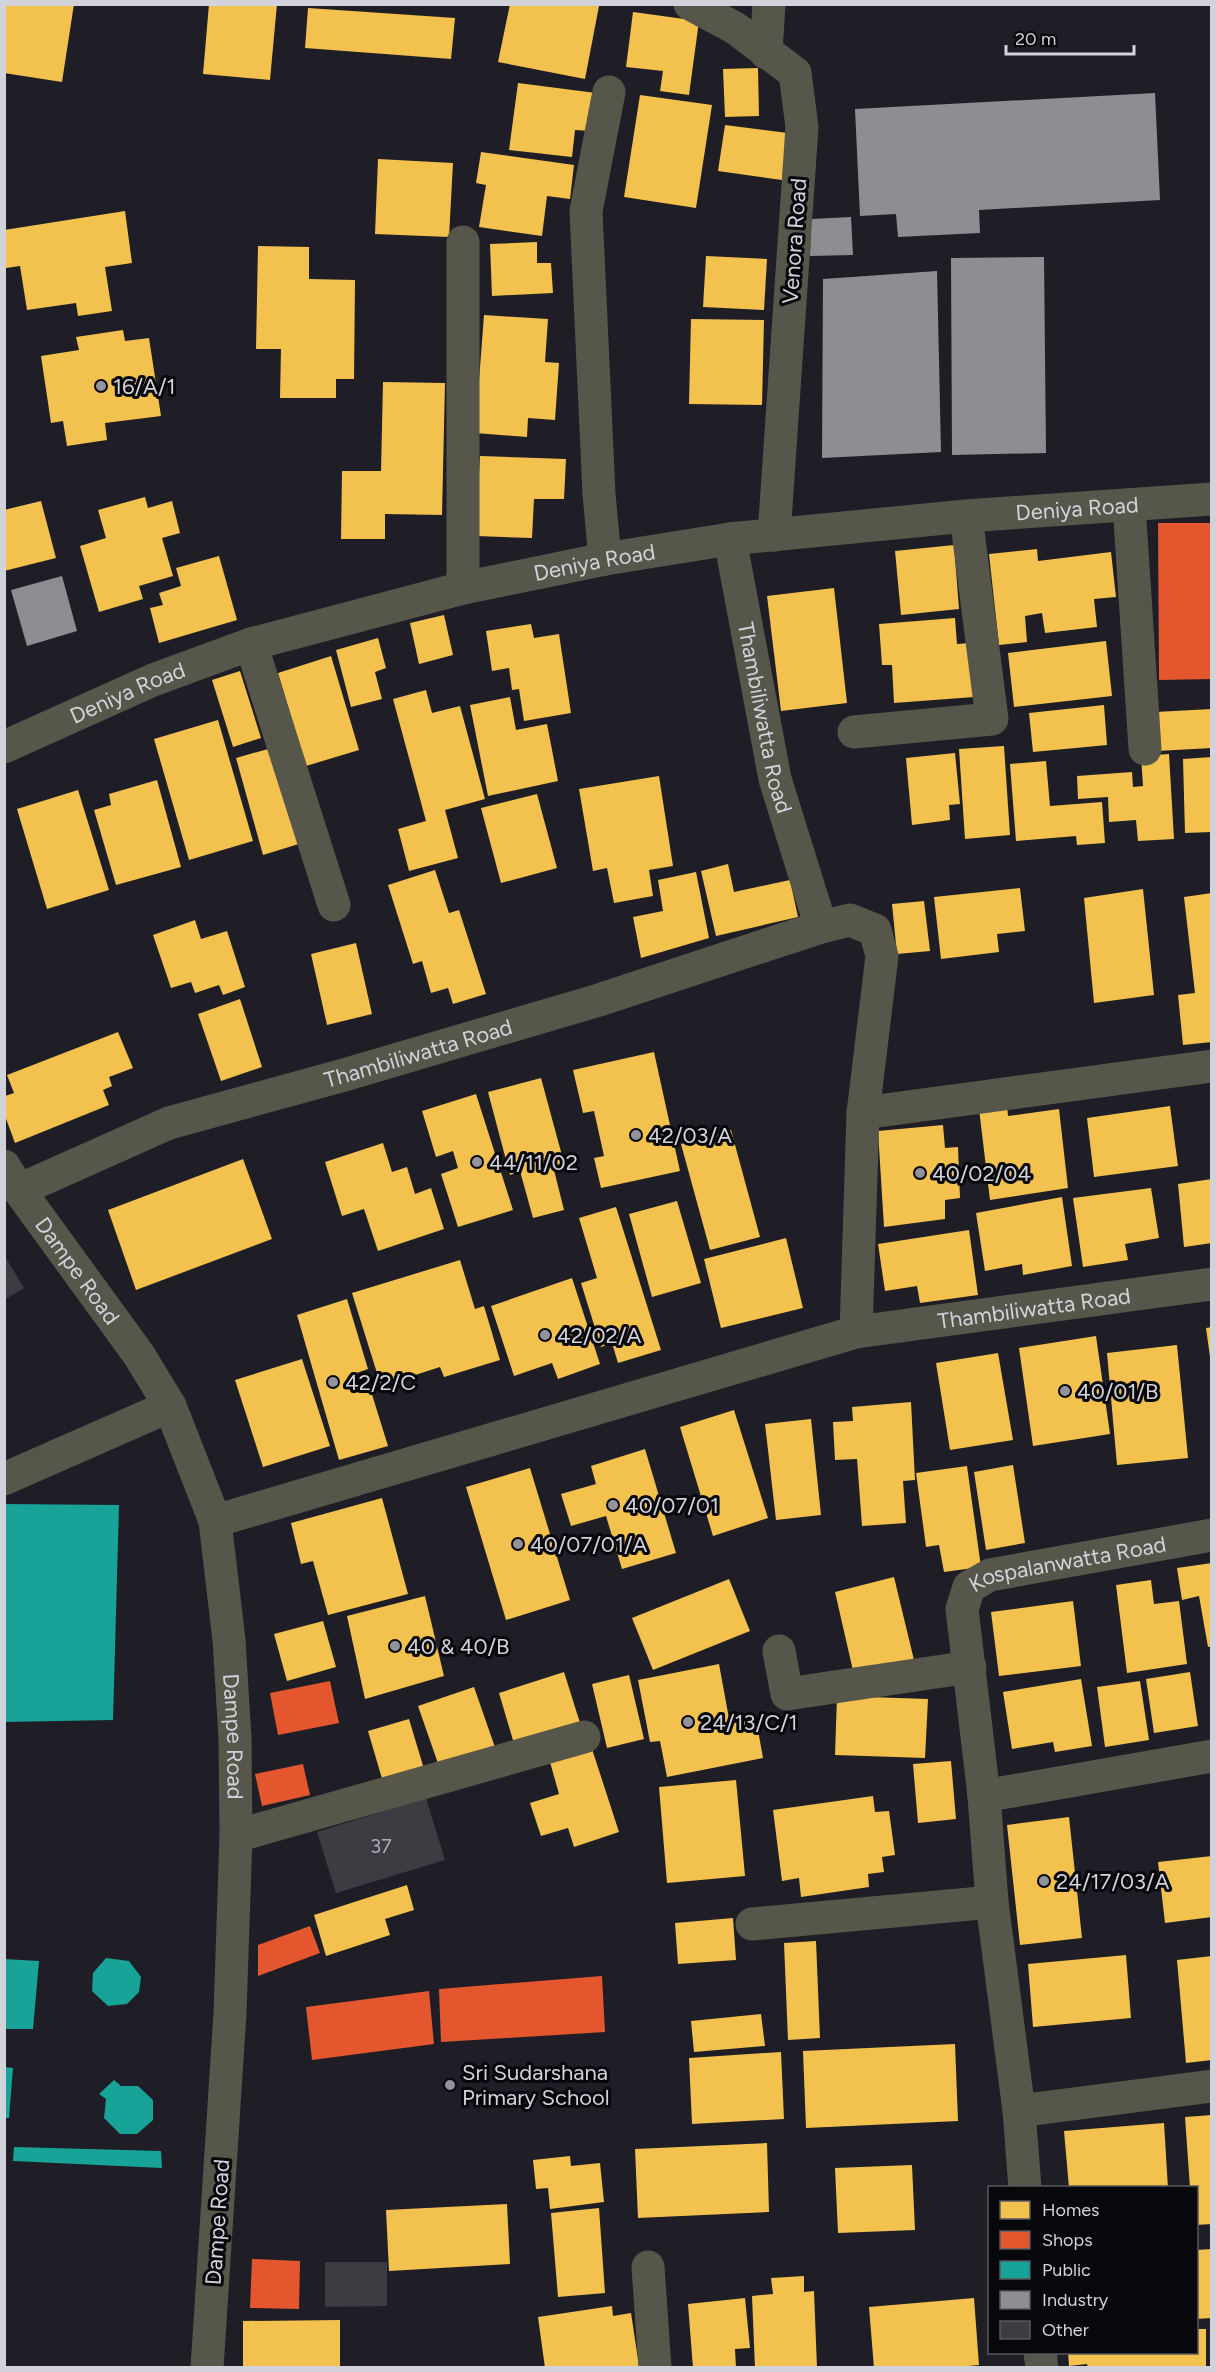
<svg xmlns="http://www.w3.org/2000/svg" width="1216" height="2372" font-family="Figtree,sans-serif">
  <rect width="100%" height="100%" fill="#1f1e26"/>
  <!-- homes -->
  <g fill="#f2c14e">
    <polygon points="4,4 74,4 62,82 4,73"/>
    <polygon points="209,4 277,4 270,80 203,74"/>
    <polygon points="510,4 589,4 599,6 585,79 498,62"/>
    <polygon points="308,8 455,18 451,59 305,48"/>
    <polygon points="633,12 699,21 689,95 660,91 663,71 626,67"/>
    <polygon points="758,68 759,116 725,117 723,69"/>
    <polygon points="518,83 596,93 591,131 575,130 572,157 509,150"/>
    <polygon points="640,95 712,105 696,208 624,197"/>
    <polygon points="725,125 788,133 782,180 718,171"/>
    <polygon points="481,152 574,165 570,199 547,196 542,236 479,227 486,185 476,183"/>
    <polygon points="378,159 453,163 449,237 375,234"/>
    <polygon points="125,211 132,263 105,267 112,311 78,316 76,303 27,310 20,266 6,268 4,230"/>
    <polygon points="537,242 537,263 551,263 553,293 492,296 490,244"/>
    <polygon points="258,246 309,247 309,279 355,280 354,379 336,379 336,398 280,398 281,349 256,349"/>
    <polygon points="706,256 767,259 764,310 703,307"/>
    <polygon points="484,315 548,319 545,362 559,363 555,420 528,418 527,437 475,433"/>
    <polygon points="691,319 764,320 762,405 689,404"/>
    <polygon points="123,330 125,341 149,338 161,416 105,423 107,440 67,446 63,421 51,423 41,356 79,350 76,337"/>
    <polygon points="383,382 445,383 442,515 385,514 385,539 341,539 342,471 381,471"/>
    <polygon points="480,456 566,459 564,499 534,499 532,538 476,536"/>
    <polygon points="145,497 148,508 172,501 180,533 162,538 173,576 139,586 143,599 99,612 80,546 106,538 98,510"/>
    <polygon points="41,501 56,558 4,571 4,510"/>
    <polygon points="954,545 959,609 901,615 895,551"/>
    <polygon points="1037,549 1038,561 1111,552 1116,597 1094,599 1097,627 1045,633 1042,613 1025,616 1027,642 999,645 989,554"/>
    <polygon points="219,556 237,620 159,643 150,608 163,605 159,593 181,586 176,568"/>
    <polygon points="834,588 847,703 781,711 767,596"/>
    <polygon points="444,615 453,655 419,664 410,623"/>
    <polygon points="955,618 957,644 970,643 974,697 894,703 892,665 882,665 879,624"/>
    <polygon points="531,624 534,638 559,634 571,713 524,721 519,689 512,690 509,668 492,671 486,631"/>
    <polygon points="378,638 386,668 375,672 382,699 351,707 336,650"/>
    <polygon points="1106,641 1112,696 1014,707 1008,653"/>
    <polygon points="331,656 359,750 306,766 278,673"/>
    <polygon points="240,671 261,738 233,747 212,680"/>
    <polygon points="426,690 432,713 460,706 485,799 445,810 458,858 409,871 398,829 426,821 393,699"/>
    <polygon points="510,697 516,730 547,724 558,781 488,796 470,705"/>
    <polygon points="1104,705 1107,745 1033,752 1029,713"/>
    <polygon points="1212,709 1212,748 1157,751 1155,712"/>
    <polygon points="218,720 253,841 189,860 154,739"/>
    <polygon points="1004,746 1010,835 965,839 959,749"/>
    <polygon points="275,747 302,843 263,855 236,758"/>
    <polygon points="955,753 960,804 949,805 950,820 912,825 906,758"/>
    <polygon points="1169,754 1174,839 1138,841 1136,820 1109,822 1108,797 1078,799 1077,776 1132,772 1133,787 1143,786 1141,756"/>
    <polygon points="1212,757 1212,832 1185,833 1183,759"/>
    <polygon points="1046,761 1050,806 1102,802 1105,843 1077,845 1076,836 1016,841 1010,764"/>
    <polygon points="659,776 673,866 649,870 653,896 614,903 607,868 593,871 579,789"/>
    <polygon points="157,780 181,867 116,885 94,810 111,805 109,794"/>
    <polygon points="78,790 109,890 47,909 17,809"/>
    <polygon points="537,794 557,868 501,883 481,808"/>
    <polygon points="728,864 734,892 790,880 798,917 716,936 701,871"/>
    <polygon points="435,870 449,913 459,910 486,994 453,1004 448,988 431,993 422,961 413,964 388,885"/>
    <polygon points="696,872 709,938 641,958 633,917 663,911 658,880"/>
    <polygon points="1020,888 1025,931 997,934 999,952 941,959 934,897"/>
    <polygon points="1143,889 1154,995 1094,1003 1084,898"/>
    <polygon points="1212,893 1212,1042 1183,1045 1178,995 1195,993 1184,897"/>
    <polygon points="924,901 930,951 897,954 892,904"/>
    <polygon points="195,920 201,939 227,931 245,987 223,995 219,985 195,993 191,982 171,988 153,935"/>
    <polygon points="356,943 372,1014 327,1025 311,954"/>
    <polygon points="240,999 262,1067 221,1081 198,1014"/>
    <polygon points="118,1032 133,1068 109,1077 112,1086 103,1090 109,1105 15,1143 5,1116 5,1096 14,1093 7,1075"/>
    <polygon points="654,1052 680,1171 601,1188 594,1158 604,1156 594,1111 583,1113 573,1070"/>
    <polygon points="541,1078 564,1163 553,1166 564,1210 533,1218 520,1171 510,1175 488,1092"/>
    <polygon points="476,1094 513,1210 458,1227 441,1174 458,1168 453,1151 436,1157 422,1111"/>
    <polygon points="1007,1105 1008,1116 1059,1109 1068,1188 990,1200 979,1109"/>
    <polygon points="1170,1106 1178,1166 1094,1177 1087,1118"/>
    <polygon points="943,1125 945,1148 958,1147 960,1198 945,1200 945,1219 884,1227 878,1131"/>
    <polygon points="731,1130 760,1237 710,1250 681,1144"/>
    <polygon points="383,1143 392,1172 407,1167 415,1194 431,1188 444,1229 378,1251 364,1209 342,1216 325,1162"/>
    <polygon points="243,1159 272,1239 136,1290 108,1210"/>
    <polygon points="1212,1179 1212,1243 1184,1247 1178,1184"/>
    <polygon points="1151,1188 1159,1238 1125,1244 1128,1260 1083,1267 1073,1198"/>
    <polygon points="1062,1197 1072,1266 1023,1275 1022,1264 985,1271 976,1213"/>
    <polygon points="677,1201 701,1283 652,1297 629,1214"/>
    <polygon points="616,1207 661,1350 618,1363 612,1343 601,1347 581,1283 597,1278 579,1218"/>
    <polygon points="969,1230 978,1295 920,1303 917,1286 885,1291 878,1244"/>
    <polygon points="786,1238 803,1308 721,1328 704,1259"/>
    <polygon points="460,1260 475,1309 484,1306 500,1360 444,1377 440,1367 381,1386 352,1293"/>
    <polygon points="572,1278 600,1364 558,1379 552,1363 514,1376 491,1306"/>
    <polygon points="347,1299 368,1369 348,1376 353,1393 370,1388 388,1446 339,1460 297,1315"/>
    <polygon points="1212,1327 1212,1357 1210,1357 1206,1328"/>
    <polygon points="1096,1336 1110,1434 1033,1446 1019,1348"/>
    <polygon points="1177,1345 1188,1458 1117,1465 1107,1353"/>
    <polygon points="998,1353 1013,1440 950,1450 936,1363"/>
    <polygon points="302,1359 330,1446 263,1467 235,1380"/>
    <polygon points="911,1402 915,1480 903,1481 906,1523 862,1526 857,1459 835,1460 833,1422 853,1421 852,1407"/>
    <polygon points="734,1410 768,1518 713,1536 680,1427"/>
    <polygon points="811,1419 821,1515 776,1520 765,1424"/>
    <polygon points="645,1449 676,1553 622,1569 606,1516 571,1526 561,1494 596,1484 591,1466"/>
    <polygon points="1013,1465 1025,1543 986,1550 974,1472"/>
    <polygon points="967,1466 981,1567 944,1572 939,1545 926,1547 916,1473"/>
    <polygon points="530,1468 570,1600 506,1620 466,1487"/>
    <polygon points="382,1498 408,1594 328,1615 313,1561 301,1564 291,1523"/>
    <polygon points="1212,1563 1212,1646 1208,1647 1199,1596 1182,1600 1177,1568"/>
    <polygon points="894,1577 914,1660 854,1675 835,1592"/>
    <polygon points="729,1579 750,1631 653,1670 632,1618"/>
    <polygon points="1151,1580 1154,1604 1179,1601 1187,1664 1127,1673 1116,1585"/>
    <polygon points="425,1596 444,1676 365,1699 347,1616"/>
    <polygon points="1073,1601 1081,1666 999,1676 991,1612"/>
    <polygon points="323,1621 336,1667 287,1681 274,1634"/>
    <polygon points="719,1664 730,1724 756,1719 763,1758 667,1777 660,1741 650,1742 638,1680"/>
    <polygon points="564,1672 581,1726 515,1747 499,1693"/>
    <polygon points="1190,1672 1198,1726 1154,1733 1146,1679"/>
    <polygon points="629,1675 644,1739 607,1748 592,1684"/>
    <polygon points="1081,1679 1092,1746 1055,1752 1053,1742 1012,1749 1003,1692"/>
    <polygon points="1140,1681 1149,1740 1105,1747 1097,1687"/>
    <polygon points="474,1687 497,1753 441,1772 418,1706"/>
    <polygon points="837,1696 928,1699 925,1758 835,1755"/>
    <polygon points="409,1719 424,1769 383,1782 368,1731"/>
    <polygon points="592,1749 619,1832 574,1847 568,1828 541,1836 530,1803 559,1794 550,1762"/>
    <polygon points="951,1761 956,1819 918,1823 913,1764"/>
    <polygon points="736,1780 745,1876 667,1883 659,1787"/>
    <polygon points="873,1796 875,1812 889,1811 895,1855 882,1857 884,1872 868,1874 869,1887 801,1897 799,1878 782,1881 773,1810"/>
    <polygon points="1069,1817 1082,1938 1020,1945 1007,1825"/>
    <polygon points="1212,1856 1212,1917 1165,1923 1158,1862"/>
    <polygon points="407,1885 414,1910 385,1919 390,1935 326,1956 314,1915"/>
    <polygon points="733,1918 736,1960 678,1964 675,1923"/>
    <polygon points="816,1941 820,2038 788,2040 784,1943"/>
    <polygon points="1126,1955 1131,2018 1033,2027 1028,1964"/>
    <polygon points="1212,1956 1212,2060 1186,2063 1177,1960"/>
    <polygon points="761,2014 765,2046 694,2052 691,2021"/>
    <polygon points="955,2044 958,2121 806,2128 803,2051"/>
    <polygon points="781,2052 784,2119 692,2124 689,2058"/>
    <polygon points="1212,2115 1212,2224 1196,2225 1196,2188 1190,2188 1185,2117"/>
    <polygon points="1164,2123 1168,2188 1069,2188 1064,2131"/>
    <polygon points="767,2143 769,2212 638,2218 635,2149"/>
    <polygon points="570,2156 571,2166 600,2163 604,2202 550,2209 548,2188 536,2189 533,2160"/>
    <polygon points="912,2165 915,2230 838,2233 835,2168"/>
    <polygon points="507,2204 510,2264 389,2271 386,2210"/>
    <polygon points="599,2208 605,2293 558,2297 551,2213"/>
    <polygon points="1212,2249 1212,2318 1196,2319 1196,2250"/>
    <polygon points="804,2276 804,2292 814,2291 817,2368 755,2368 752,2296 773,2294 771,2278"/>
    <polygon points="745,2298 750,2348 735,2349 736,2368 693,2368 688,2304"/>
    <polygon points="974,2298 979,2365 946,2368 874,2368 869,2307"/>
    <polygon points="612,2306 613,2316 631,2313 639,2366 626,2368 545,2368 538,2317"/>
    <polygon points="340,2320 340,2368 243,2368 243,2321"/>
    <polygon points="1196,2329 1206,2329 1206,2368 1088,2368 1087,2364 1069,2366 1068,2352 1196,2352"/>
  </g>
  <!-- shops -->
  <g fill="#e4572e">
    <polygon points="1158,523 1212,523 1212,679 1159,680"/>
    <polygon points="330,1681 339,1723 278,1735 270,1693"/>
    <polygon points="303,1764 310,1795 262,1806 255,1774"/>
    <polygon points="310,1926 320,1953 258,1976 258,1945"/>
    <polygon points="602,1976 605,2032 441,2042 439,1989"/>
    <polygon points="429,1991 434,2044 312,2060 306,2007"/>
    <polygon points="252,2259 300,2261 299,2309 250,2308"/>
  </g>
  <!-- public -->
  <g fill="#17a398">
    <polygon points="4,1504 119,1505 113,1720 4,1722"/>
    <polygon points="106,1958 129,1961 141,1977 139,1992 127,2004 108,2006 92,1991 93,1973"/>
    <polygon points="4,1959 39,1961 33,2029 4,2029"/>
    <polygon points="4,2067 13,2068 9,2118 4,2118"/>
    <polygon points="114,2080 121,2086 138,2086 153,2100 153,2120 137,2134 120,2134 104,2118 106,2099 99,2094"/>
    <polygon points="14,2147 161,2151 162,2168 13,2161"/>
  </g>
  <!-- industry -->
  <g fill="#8d8d92">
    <polygon points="1155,93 1160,200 979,210 980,233 898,237 896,214 860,216 855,109"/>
    <polygon points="851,217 853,255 810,256 811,219"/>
    <polygon points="1044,257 1046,453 952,455 951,258"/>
    <polygon points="937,271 941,452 822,458 823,279"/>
    <polygon points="62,576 77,631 27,646 11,590"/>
  </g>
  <!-- building -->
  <g fill="#3c3c42">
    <polygon points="4,1255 24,1288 4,1300"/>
    <polygon points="426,1798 445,1860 336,1893 317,1832"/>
    <polygon points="325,2262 387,2262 387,2306 325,2307"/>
  </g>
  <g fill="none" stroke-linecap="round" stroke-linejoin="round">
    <!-- minor -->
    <g stroke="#56564a" stroke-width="33">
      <polyline points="690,4 735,28 795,73 802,127 774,535"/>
      <polyline points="766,53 769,4"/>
      <polyline points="1129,505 1145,749"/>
      <path id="s1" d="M 730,539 L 775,779 L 821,927"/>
      <polyline points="605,559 599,494 586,211 609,92"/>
      <polyline points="463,588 463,242"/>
      <polyline points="251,644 334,905"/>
      <polyline points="854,732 992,719 966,516"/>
      <path id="s2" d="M 4,747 L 153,680 L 251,644 L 463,588 L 605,559 L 730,539 L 966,516 L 1212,499"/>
      <polyline points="863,1113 1212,1066"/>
      <path id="s3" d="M 4,1166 L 19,1190 L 139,1355 L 170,1406 L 215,1521 L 229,1640 L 235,1738 L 236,1836 L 230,2013 L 207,2368"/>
      <path id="s4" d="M 19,1190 L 169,1123 L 344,1075 L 599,1000 L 821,927 L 850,920 L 875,930 L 882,956 L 863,1113 L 856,1332"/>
      <polyline points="4,1479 170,1406"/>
      <path id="s5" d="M 215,1521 L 856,1332 L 1212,1284"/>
      <polyline points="779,1651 787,1694 970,1667"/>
      <polyline points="984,1796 1212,1756"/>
      <polyline points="236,1836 584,1737"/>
      <polyline points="752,1924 992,1902"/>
      <polyline points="1019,2111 1212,2086"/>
      <path id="s6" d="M 1025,2188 L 1019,2111 L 992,1902 L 984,1796 L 962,1609 L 969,1587 L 990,1575 L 1212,1535"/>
      <polyline points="648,2267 655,2368"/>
      <polyline points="1040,2352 1042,2368"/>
    </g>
  </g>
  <!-- markers -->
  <g fill="#93939c" stroke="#07070c" stroke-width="2">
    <circle cx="101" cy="386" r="6"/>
    <circle cx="636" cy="1135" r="6"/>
    <circle cx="477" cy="1162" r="6"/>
    <circle cx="920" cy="1173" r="6"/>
    <circle cx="545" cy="1335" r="6"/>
    <circle cx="333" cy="1382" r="6"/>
    <circle cx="1065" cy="1391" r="6"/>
    <circle cx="613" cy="1505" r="6"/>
    <circle cx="518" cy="1544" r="6"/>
    <circle cx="395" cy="1646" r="6"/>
    <circle cx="688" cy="1722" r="6"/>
    <circle cx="1044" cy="1881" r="6"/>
    <circle cx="450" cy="2085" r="6"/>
  </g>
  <g text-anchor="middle" stroke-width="6" stroke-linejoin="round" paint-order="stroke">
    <!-- number labels -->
    <g font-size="20" fill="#acacb5">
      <text x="381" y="1853">37</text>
    </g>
    <!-- street labels -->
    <g font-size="22" fill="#d2d2db" stroke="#07070c">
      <text transform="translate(794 241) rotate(-86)" y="8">Venora Road</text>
      <text dy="8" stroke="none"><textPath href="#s2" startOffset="1107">Deniya Road</textPath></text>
      <text dy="8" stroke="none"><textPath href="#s2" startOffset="621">Deniya Road</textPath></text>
      <text dy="8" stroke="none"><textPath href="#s2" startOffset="135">Deniya Road</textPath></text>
      <text dy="8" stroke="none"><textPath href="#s1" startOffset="182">Thambiliwatta Road</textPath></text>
      <text dy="8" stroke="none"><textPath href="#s4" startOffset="423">Thambiliwatta Road</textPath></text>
      <text dy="8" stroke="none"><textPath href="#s3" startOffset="128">Dampe Road</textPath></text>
      <text dy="8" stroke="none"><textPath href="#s5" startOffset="848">Thambiliwatta Road</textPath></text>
      <text dy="8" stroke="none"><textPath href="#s6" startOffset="708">Kospalanwatta Road</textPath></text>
      <text dy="8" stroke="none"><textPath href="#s3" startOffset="632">Dampe Road</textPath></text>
      <text transform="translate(217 2222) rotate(-86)" y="8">Dampe Road</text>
    </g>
    <!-- poi labels -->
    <g font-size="22" fill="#d2d2db" stroke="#07070c" text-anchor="start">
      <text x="113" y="394">16/A/1</text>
      <text x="648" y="1143">42/03/A</text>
      <text x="489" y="1170">44/11/02</text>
      <text x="932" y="1181">40/02/04</text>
      <text x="557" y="1343">42/02/A</text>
      <text x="345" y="1390">42/2/C</text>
      <text x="1077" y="1399">40/01/B</text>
      <text x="625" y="1513">40/07/01</text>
      <text x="530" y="1552">40/07/01/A</text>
      <text x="407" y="1654">40 &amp; 40/B</text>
      <text x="700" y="1730">24/13/C/1</text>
      <text x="1056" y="1889">24/17/03/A</text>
      <text x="462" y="2080">Sri Sudarshana<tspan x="462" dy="25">Primary School</tspan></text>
    </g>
  </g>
  <!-- border -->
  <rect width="1216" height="2372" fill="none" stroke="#d2d2db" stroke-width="12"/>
  <!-- legend -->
  <rect x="988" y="2186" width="210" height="168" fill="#07070c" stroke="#58585f" stroke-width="1.5"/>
  <rect x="1000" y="2201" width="30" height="18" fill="#f2c14e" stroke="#58585f" stroke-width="1.5"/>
  <text x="1042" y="2216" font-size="18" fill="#d2d2db">Homes</text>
  <rect x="1000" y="2231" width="30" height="18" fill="#e4572e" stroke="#58585f" stroke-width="1.5"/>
  <text x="1042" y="2246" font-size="18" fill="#d2d2db">Shops</text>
  <rect x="1000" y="2261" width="30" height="18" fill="#17a398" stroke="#58585f" stroke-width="1.5"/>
  <text x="1042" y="2276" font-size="18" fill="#d2d2db">Public</text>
  <rect x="1000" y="2291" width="30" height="18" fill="#8d8d92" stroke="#58585f" stroke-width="1.5"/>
  <text x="1042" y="2306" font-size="18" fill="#d2d2db">Industry</text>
  <rect x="1000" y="2321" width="30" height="18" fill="#3c3c42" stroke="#58585f" stroke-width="1.5"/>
  <text x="1042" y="2336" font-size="18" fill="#d2d2db">Other</text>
  <!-- scale -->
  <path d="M1006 45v9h128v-9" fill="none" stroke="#d2d2db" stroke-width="3"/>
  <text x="1015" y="45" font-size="18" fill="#d2d2db" stroke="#07070c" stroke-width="4.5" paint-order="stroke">20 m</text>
</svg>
